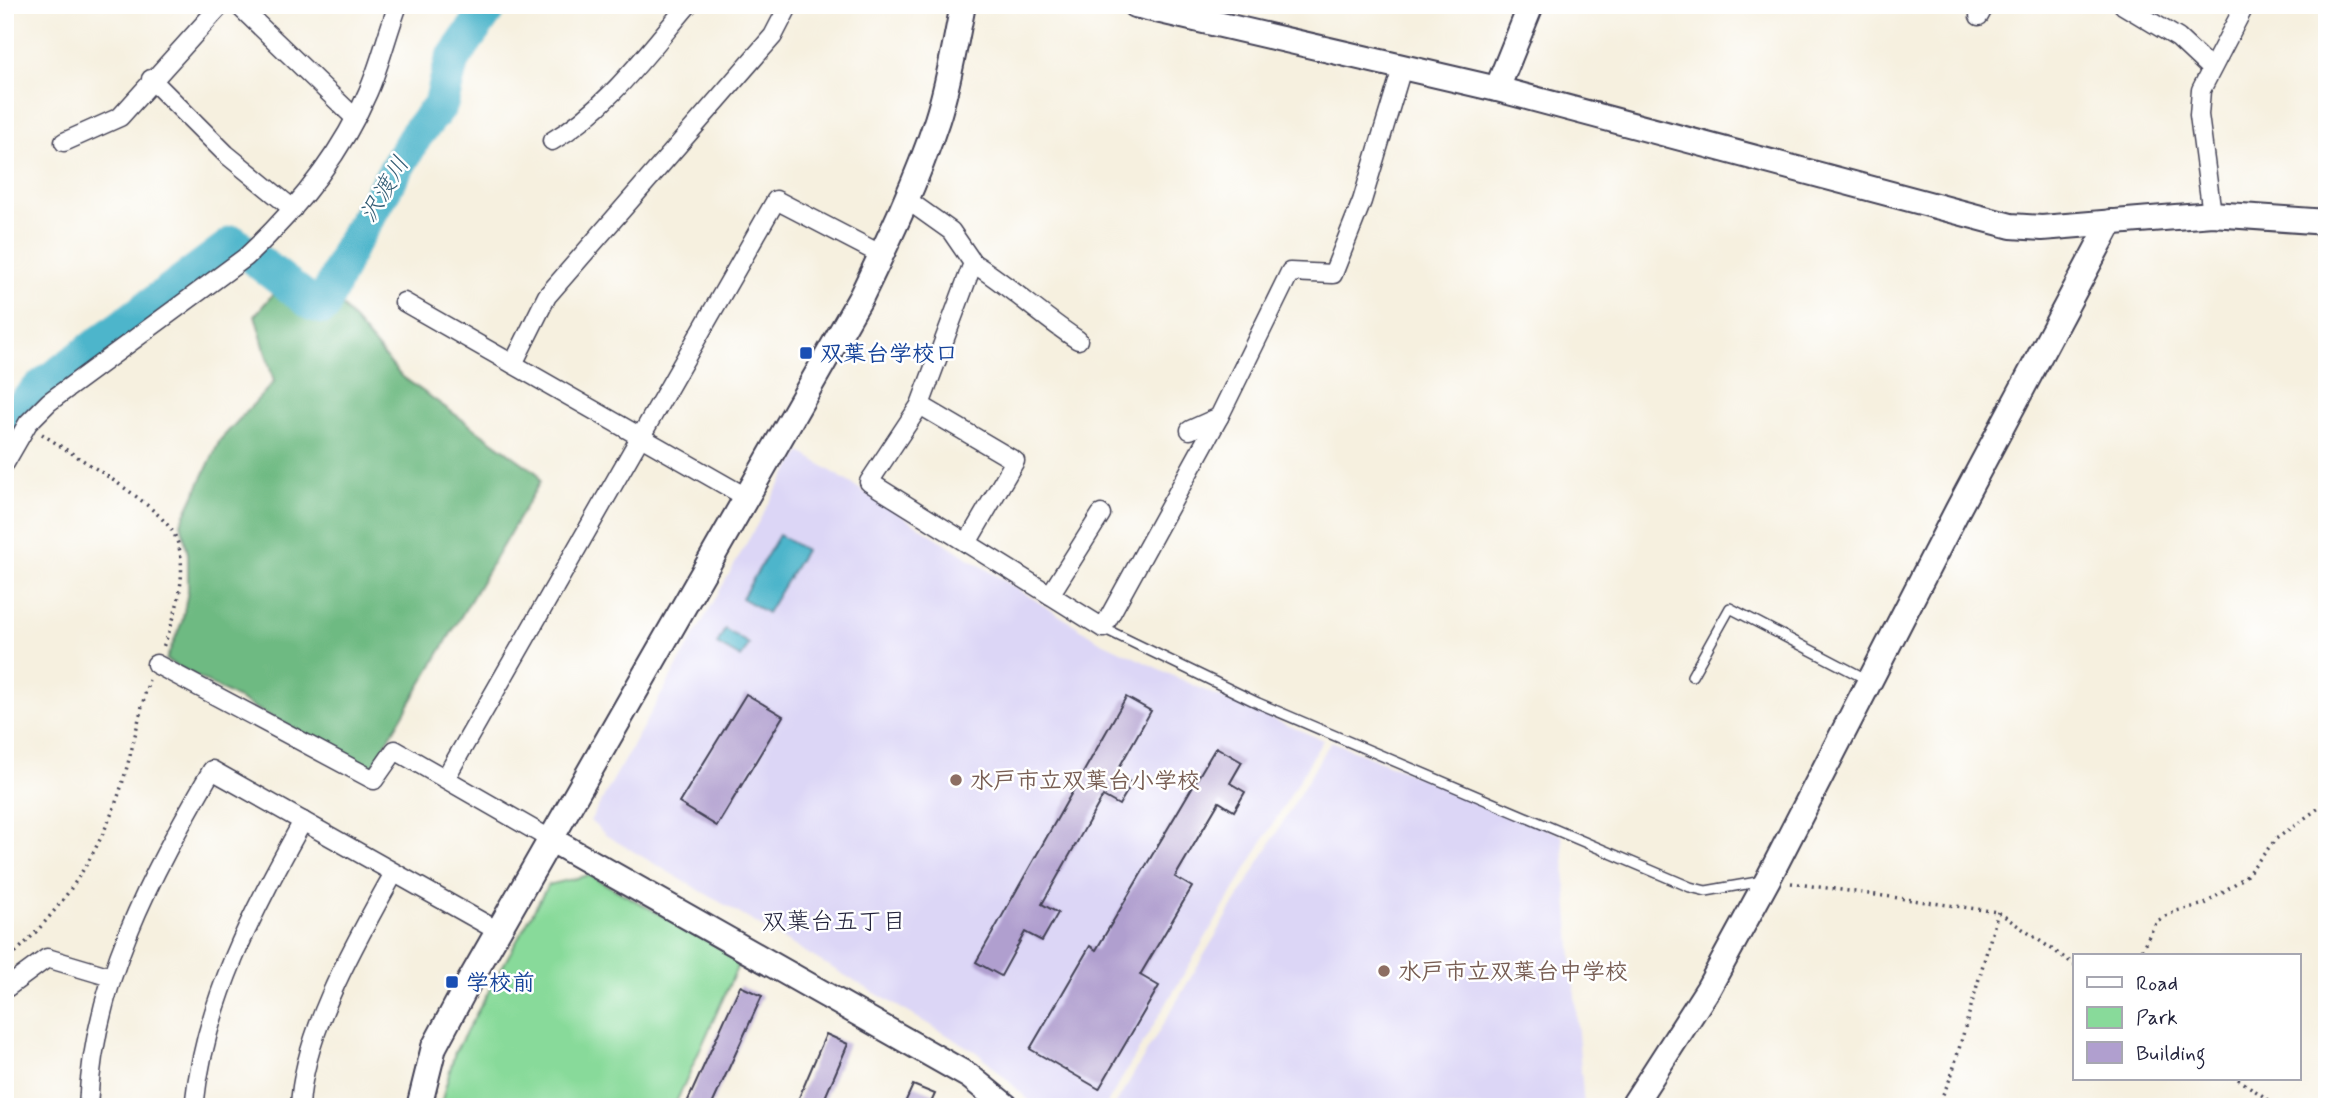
<svg xmlns="http://www.w3.org/2000/svg" width="2332" height="1112" font-family="Mynerve,'Klee One',sans-serif">
  <rect width="100%" height="100%" fill="#fff"/>
  <filter id="ink" filterUnits="userSpaceOnUse"><feTurbulence type="fractalNoise" baseFrequency=".0143" numOctaves="2"/><feDisplacementMap in="SourceGraphic" scale="14" xChannelSelector="R" yChannelSelector="G"/><feConvolveMatrix kernelMatrix="1 2 1 2 8 2 1 2 1" color-interpolation-filters="sRGB"/></filter>
  <filter id="wash" filterUnits="userSpaceOnUse"><feTurbulence type="fractalNoise" baseFrequency=".00686" numOctaves="4" result="noise"/><feDisplacementMap in="SourceGraphic" scale="28" xChannelSelector="R" yChannelSelector="G"/><feGaussianBlur stdDeviation="1.57" result="paint"/><feColorMatrix in="noise" values="0 0 0 0 0 0 0 0 0 0 0 0 0 0 0 0 0 1.4 0 .05"/><feComposite in="paint" operator="in"/></filter>
  <g filter="url(#wash)">
    <rect width="100%" height="100%" fill="#f6f0df"/>
    <!-- built -->
    <g fill="#dcd6f6">
      <polygon points="801,452 1100,641 1208,692 1323,740 1105,1107 1036,1107 981,1055 607,836 590,821 777,489"/>
      <polygon points="1331,741 1562,835 1584,1107 1114,1107"/>
    </g>
    <!-- green -->
    <polygon fill="#88da9a" stroke="#557e6a" stroke-width="2" points="589,875 741,959 674,1107 440,1107 455,1052 548,885"/>
    <!-- forest -->
    <polygon fill="#6eba82" stroke="#486e5e" stroke-width="2" points="280,286 321,323 337,300 400,375 537,473 540,482 373,766 366,768 166,660 182,622 188,591 188,554 181,523 220,440 274,382 255,315"/>
    <!-- water -->
    <g fill="#4db5cb" stroke="#386c83" stroke-width="2">
      <polygon points="779,535 805,550 767,613 742,598"/>
      <polygon points="725,629 749,644 741,658 717,644"/>
    </g>
    <g fill="none" stroke-linecap="round" stroke-linejoin="round">
      <!-- river -->
      <g stroke="#4db5cb" stroke-width="35">
        <polyline points="256,260 313,304 323,307 349,249 416,135 441,104 452,60 491,5"/>
        <polyline points="5,424 41,387 234,243 240,248"/>
      </g>
    </g>
    <g id="blocks">
      <!-- building -->
      <g fill="#b09fcf">
        <polygon points="746,694 783,716 717,826 679,803"/>
        <polygon points="1126,697 1151,711 1116,773 1132,783 1119,805 1103,796 1042,904 1058,913 1042,941 1025,932 1001,976 976,962"/>
        <polygon points="1216,747 1242,762 1230,783 1245,792 1234,811 1219,802 1175,877 1192,887 1140,975 1159,986 1099,1089 1030,1049 1090,946 1096,950"/>
        <polygon points="740,986 762,996 711,1107 685,1107"/>
        <polygon points="826,1034 848,1044 821,1107 795,1107"/>
        <polygon points="913,1085 935,1094 929,1107 903,1107"/>
      </g>
    </g>
  </g>
  <g filter="url(#ink)">
    <use href="#blocks" fill-opacity="0" stroke="#424154" stroke-width="2"/>
    <g fill="none" stroke-linecap="round" stroke-linejoin="round">
      <defs>
        <g id="lane">
          <polyline points="1103,628 1258,703 1690,887 1706,891 1763,881"/>
          <polyline points="1692,676 1730,608 1868,680"/>
        </g>
        <g id="street">
          <polyline points="238,5 355,118"/>
          <polyline points="2123,5 2178,38 2211,69"/>
          <polyline points="1979,16 1985,5"/>
          <polyline points="151,79 226,154 293,209"/>
          <path d="M 552,141 C 607,109 647,53 688,5"/>
          <polyline points="64,142 120,117 221,5"/>
          <polyline points="906,199 951,231 973,263 920,405 869,482 1103,628 1219,417"/>
          <polyline points="2212,214 2199,115 2201,90 2245,5"/>
          <path d="M 973,263 C 1010,286 1041,316 1078,340"/>
          <polyline points="404,302 746,497"/>
          <polyline points="513,364 547,296 773,36 789,5"/>
          <polyline points="920,405 1015,461 967,543"/>
          <polyline points="1190,430 1219,417 1290,272 1333,274 1362,201 1403,65"/>
          <path d="M 5,463 L 28,423 L 49,402 L 246,257 C 295,211 341,155 368,92 C 380,65 387,34 398,5"/>
          <polyline points="1050,595 1101,514"/>
          <polyline points="156,664 374,780 395,750 550,839"/>
          <polyline points="446,777 776,200 882,255"/>
          <polyline points="5,989 47,958 111,977"/>
          <path d="M 88,1107 C 93,982 151,875 212,770 L 498,931"/>
          <path d="M 194,1107 C 205,1001 252,913 303,821"/>
          <path d="M 300,1107 C 303,1032 358,938 394,873"/>
        </g>
        <g id="secondary">
          <polyline points="1135,5 1497,89 2011,226 2042,228 2212,214 2327,222"/>
          <polyline points="1497,89 1531,5"/>
          <polyline points="550,839 969,1076 1007,1107"/>
          <path d="M 419,1107 L 434,1047 L 465,989 L 861,297 C 889,239 917,181 937,120 C 949,83 955,44 963,5"/>
          <polyline points="1632,1107 1708,989 1768,879 1957,511 2111,222"/>
        </g>
      </defs>
      <!-- lane casing -->
      <use href="#lane" stroke="#424154" stroke-width="12"/>
      <!-- street casing -->
      <use href="#street" stroke="#424154" stroke-width="21"/>
      <!-- secondary casing -->
      <use href="#secondary" stroke="#424154" stroke-width="28"/>
      <!-- path -->
      <g stroke="#424154" stroke-width="3.5" stroke-dasharray="2 5" stroke-linecap="butt">
        <polyline points="5,408 13,413"/>
        <path d="M 42,434 C 74,456 160,504 175,536 C 190,568 176,617 163,647"/>
        <polyline points="1791,883 1998,912 2075,965"/>
        <polyline points="2138,956 2157,921 2176,911 2205,904 2245,877 2276,839 2327,802"/>
        <path d="M 5,962 C 62,912 105,847 125,774 C 134,743 140,711 149,680"/>
        <polyline points="2238,1079 2279,1107"/>
        <polyline points="1937,1107 1951,1077 1998,912"/>
      </g>
      <!-- lane -->
      <use href="#lane" stroke="#fff" stroke-width="9"/>
      <!-- street -->
      <use href="#street" stroke="#fff" stroke-width="18"/>
      <!-- secondary -->
      <use href="#secondary" stroke="#fff" stroke-width="24"/>
    </g>
  </g>
  <!-- markers -->
  <g fill="#1a4fb4" stroke="#fff" stroke-width="2.5">
    <rect x="799" y="346" width="14" height="14" rx="3.5"/>
    <rect x="445" y="975" width="14" height="14" rx="3.5"/>
  </g>
  <g fill="#8d6e63" stroke="#fff" stroke-width="2.5">
    <circle cx="956" cy="780" r="7"/>
    <circle cx="1384" cy="971" r="7"/>
  </g>
  <g text-anchor="middle" stroke-width="5" stroke-linejoin="round" paint-order="stroke">
    <!-- transit labels -->
    <g font-size="23" font-weight="bold" fill="#164399" stroke="#fff" text-anchor="start">
      <text x="820" y="361">双葉台学校口</text>
      <text x="466" y="990">学校前</text>
    </g>
    <!-- education labels -->
    <g font-size="23" font-weight="bold" fill="#785e54" stroke="#fff" text-anchor="start">
      <text x="970" y="788">水戸市立双葉台小学校</text>
      <text x="1398" y="979">水戸市立双葉台中学校</text>
    </g>
    <!-- water labels -->
    <g font-size="24" font-style="italic" fill="#335d75" stroke="#fff">
      <text transform="translate(384 189) rotate(-59)" y="8">沢渡川</text>
    </g>
    <!-- neighbourhood labels -->
    <g font-size="24" fill="#22223b" stroke="#fff">
      <text x="834" y="929">双葉台五丁目</text>
    </g>
  </g>
  <!-- margin -->
  <rect width="2332" height="1112" fill="none" stroke="#fff" stroke-width="28"/>
  <!-- legend -->
  <rect x="2073" y="954" width="228" height="126" fill="#ffffff" stroke="#a7a7b1" stroke-width="2"/>
  <rect x="2087" y="977" width="35" height="10" fill="#ffffff" stroke="#a7a7b1" stroke-width="2"/>
  <text x="2136" y="990" font-size="21" fill="#22223b">Road</text>
  <rect x="2087" y="1007" width="35" height="21" fill="#88da9a" stroke="#a7a7b1" stroke-width="2"/>
  <text x="2136" y="1024" font-size="21" fill="#22223b">Park</text>
  <rect x="2087" y="1042" width="35" height="21" fill="#b09fcf" stroke="#a7a7b1" stroke-width="2"/>
  <text x="2136" y="1060" font-size="21" fill="#22223b">Building</text>
</svg>
